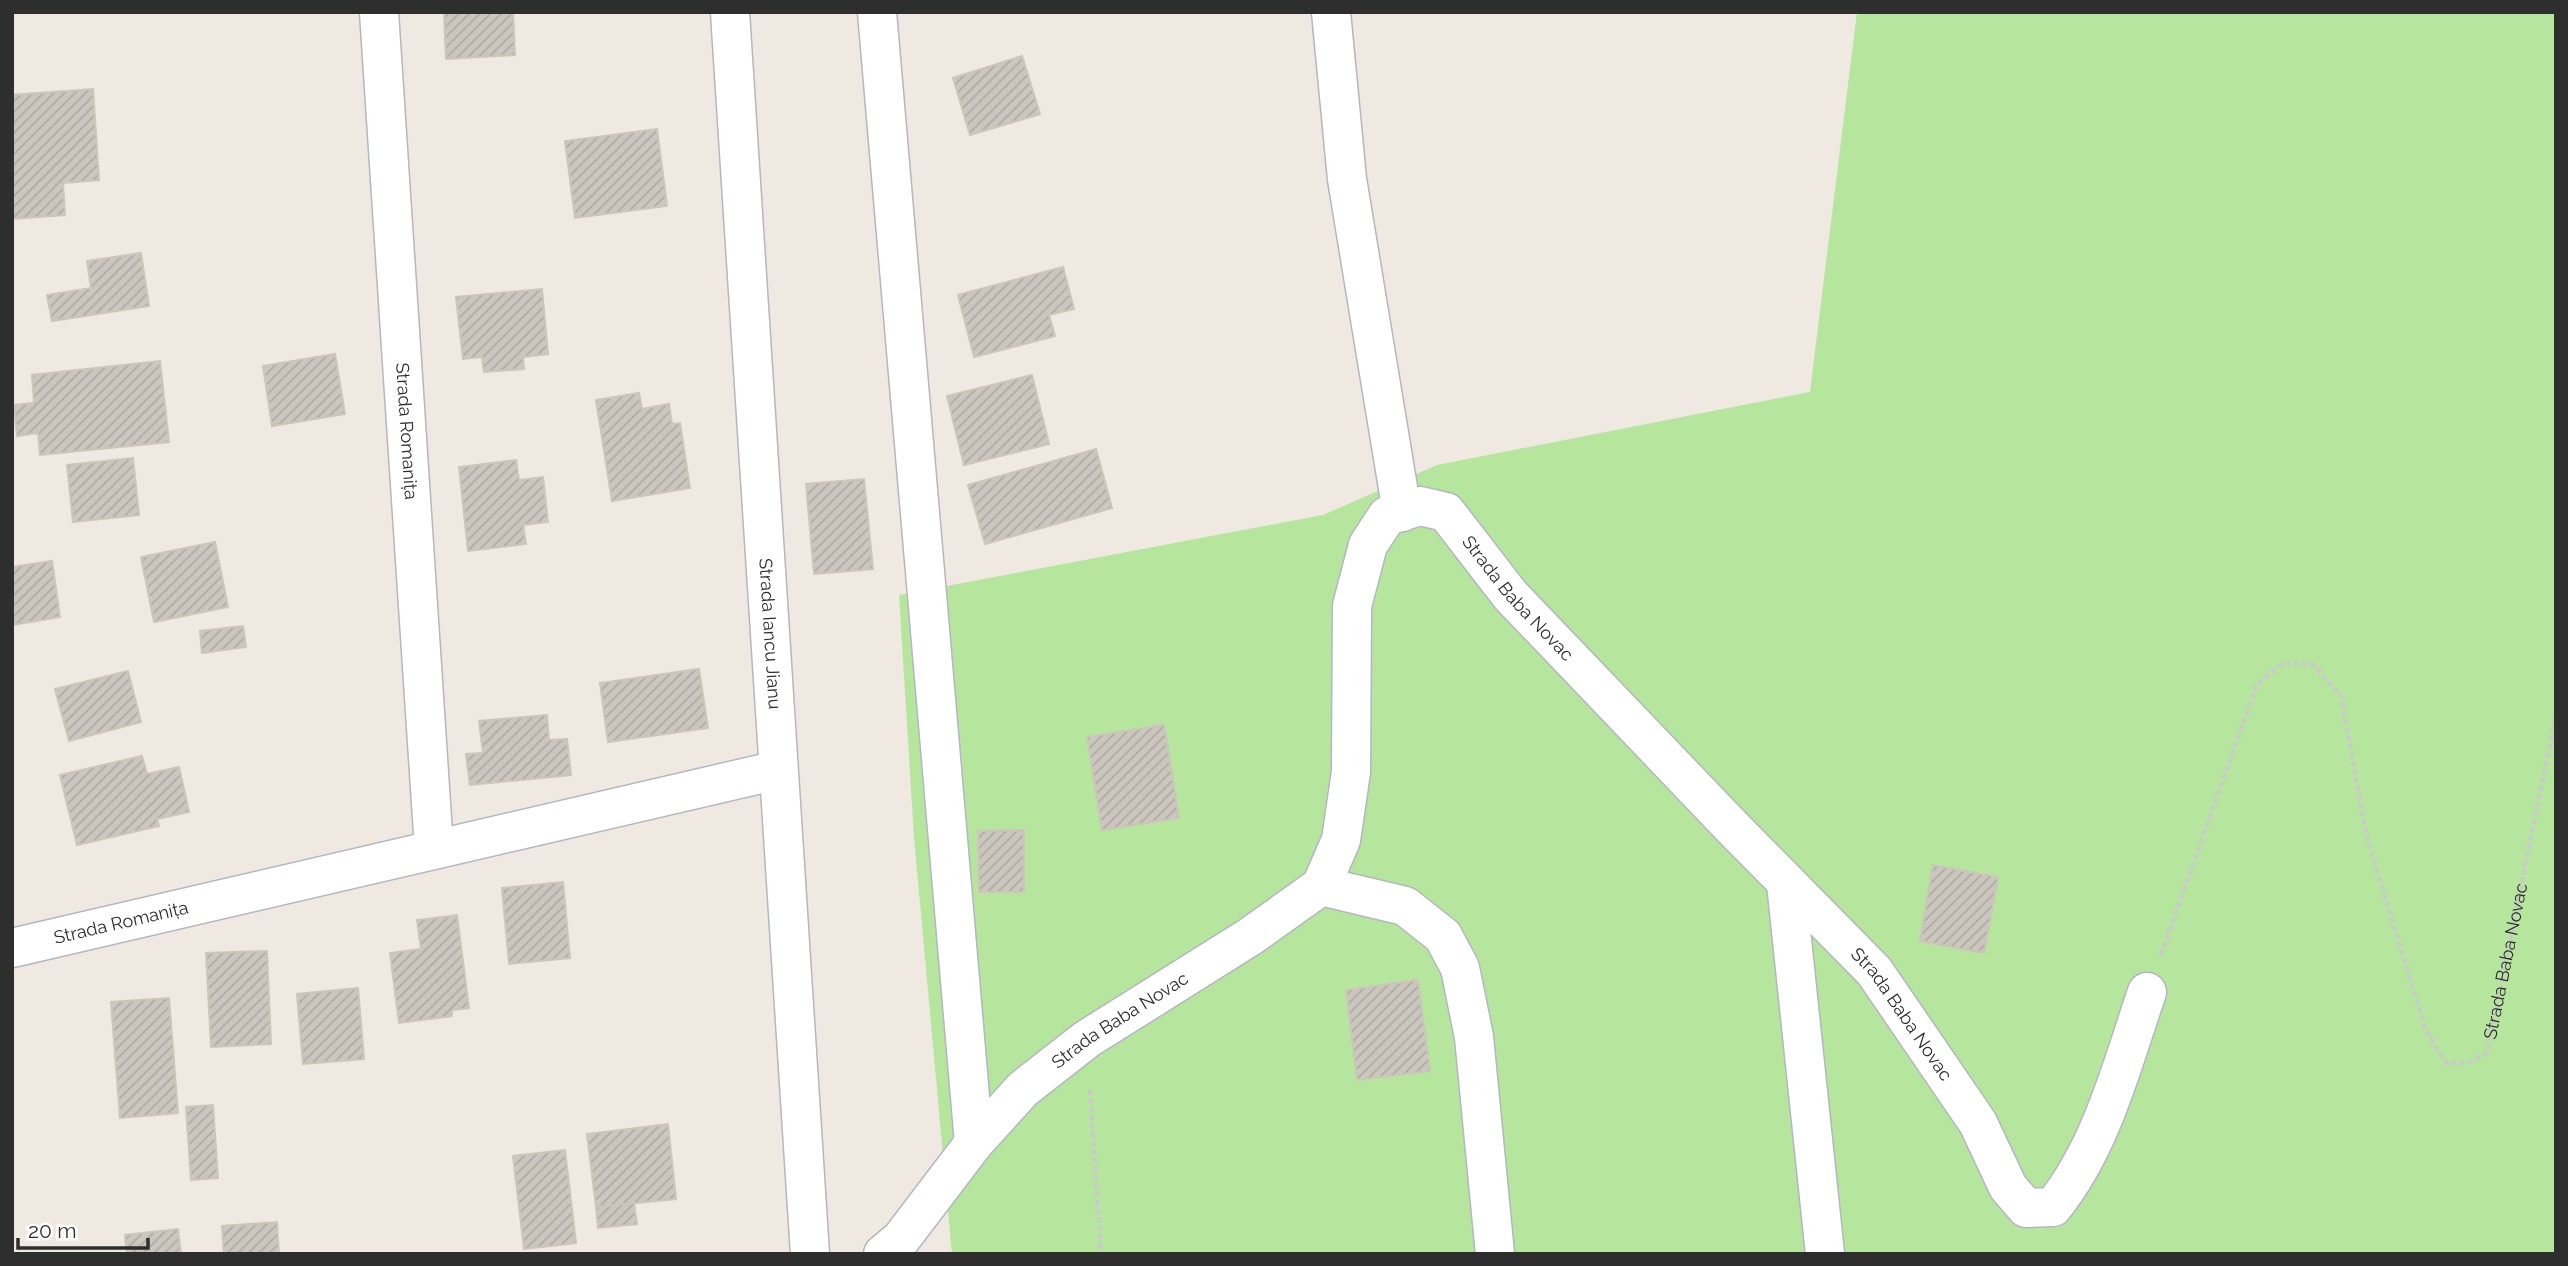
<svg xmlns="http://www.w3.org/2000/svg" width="2568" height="1266" font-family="Raleway,sans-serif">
  <defs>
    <pattern id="building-hatch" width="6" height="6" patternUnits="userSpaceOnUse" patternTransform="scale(1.75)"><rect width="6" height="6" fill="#cbc7bf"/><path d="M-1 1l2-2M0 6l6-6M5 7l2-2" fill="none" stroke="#afaba4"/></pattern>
  </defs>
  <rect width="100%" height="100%" fill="#efe9e1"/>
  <!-- grass -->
  <polygon fill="#b6e59e" points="1857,12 2556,12 2556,1254 952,1254 914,837 899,595 1323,515 1437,465 1810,392"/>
  <!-- building -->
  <g fill="url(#building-hatch)" stroke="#cbc5ba" stroke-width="2">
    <polygon points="444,12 513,12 515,55 446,59"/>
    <polygon points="1022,56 1040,114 970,135 953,78"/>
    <polygon points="93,89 99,180 63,183 65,215 12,219 12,95"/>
    <polygon points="657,129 667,206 575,218 565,141"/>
    <polygon points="141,253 149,306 52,321 47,295 91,288 87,261"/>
    <polygon points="1063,267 1074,309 1049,315 1055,336 974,357 958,295"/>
    <polygon points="542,289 548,354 523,357 524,369 484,372 482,357 463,359 456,297"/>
    <polygon points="335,354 345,414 272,426 263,366"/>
    <polygon points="160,361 169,442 40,455 38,433 17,436 14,405 34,403 32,375"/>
    <polygon points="1032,375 1049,444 964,465 947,396"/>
    <polygon points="639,393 642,409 669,404 672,424 680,423 690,488 612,501 596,400"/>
    <polygon points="1096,449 1112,508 985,544 968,485"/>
    <polygon points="133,458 139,515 73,522 67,465"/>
    <polygon points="516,460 519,480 543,477 548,522 523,525 526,544 468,551 459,467"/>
    <polygon points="864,479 873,569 814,574 806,484"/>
    <polygon points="215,542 228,607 154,622 141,557"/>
    <polygon points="52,561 60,617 12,625 12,567"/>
    <polygon points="243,626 246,647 202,653 200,631"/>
    <polygon points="699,669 708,728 608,742 600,683"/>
    <polygon points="128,671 141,722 69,741 55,689"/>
    <polygon points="547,715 549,740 567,739 571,775 470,785 466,754 483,753 479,721"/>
    <polygon points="1164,725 1179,818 1102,830 1087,737"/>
    <polygon points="142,756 147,774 179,767 189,812 157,819 159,826 77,845 60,775"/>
    <polygon points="1024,830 1024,892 979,892 978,831"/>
    <polygon points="1933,865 1998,877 1984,953 1920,941"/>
    <polygon points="563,882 570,958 509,964 502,888"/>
    <polygon points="457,915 469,1008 452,1010 452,1016 399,1023 390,953 421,949 417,920"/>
    <polygon points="267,951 271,1044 211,1047 206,953"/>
    <polygon points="1418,980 1430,1071 1357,1080 1346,990"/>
    <polygon points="358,988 364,1059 303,1064 297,994"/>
    <polygon points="169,998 178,1113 120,1118 111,1002"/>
    <polygon points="213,1105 218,1178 191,1180 186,1107"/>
    <polygon points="668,1124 676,1199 596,1207 587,1134"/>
    <polygon points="565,1150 576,1243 524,1249 513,1156"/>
    <polygon points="634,1203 637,1224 598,1228 596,1207"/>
    <polygon points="277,1222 279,1254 224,1254 222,1226"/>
    <polygon points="178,1229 181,1254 127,1254 125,1235"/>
  </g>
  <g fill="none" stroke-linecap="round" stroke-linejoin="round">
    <defs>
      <g id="minor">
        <path id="s2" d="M 379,12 L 434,849"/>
        <path id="s3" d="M 730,12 L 810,1254"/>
        <polyline points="877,12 974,1143"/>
        <polyline points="1331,12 1347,179 1402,512"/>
        <polyline points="1786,883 1825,1254"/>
        <polyline points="1321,886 1405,906 1443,936 1460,968 1474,1037 1495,1254"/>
        <path id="s4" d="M 12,948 L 778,770"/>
        <path id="s5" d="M 883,1254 L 901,1239 L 974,1143 L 1023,1089 L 1087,1039 L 1251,936 L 1321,886 L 1341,840 L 1351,772 L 1352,606 L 1368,545 L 1387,516 L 1420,506 L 1446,512 L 1510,595 L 1730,825 L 1874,971 L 1978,1123 L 2008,1187 L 2026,1208 L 2053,1207 C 2102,1146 2122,1065 2147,992"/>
      </g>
    </defs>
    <!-- minor casing -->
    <use href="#minor" stroke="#b4b7c1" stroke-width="41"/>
    <!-- path -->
    <g stroke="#c9c9c9" stroke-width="4.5" stroke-dasharray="5 3.5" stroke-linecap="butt">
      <path id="s1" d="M 2161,955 L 2257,684 L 2284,663 L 2314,665 L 2341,696 L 2366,834 L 2426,1031 L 2447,1064 L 2471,1061 L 2487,1053 L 2556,715"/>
      <polyline points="1090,1090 1101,1254"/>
    </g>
    <!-- minor -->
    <use href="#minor" stroke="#fff" stroke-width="38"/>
  </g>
  <g text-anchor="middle" stroke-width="5" stroke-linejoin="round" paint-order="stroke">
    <!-- street labels -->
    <g font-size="18" fill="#2e2e2e" stroke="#fff">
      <text dy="6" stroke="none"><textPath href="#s2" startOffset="420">Strada Romanița</textPath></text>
      <text dy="6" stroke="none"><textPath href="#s5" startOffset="1134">Strada Baba Novac</textPath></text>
      <text dy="6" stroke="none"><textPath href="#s3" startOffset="623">Strada Iancu Jianu</textPath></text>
      <text dy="6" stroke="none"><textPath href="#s4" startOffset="112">Strada Romanița</textPath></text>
      <text dy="6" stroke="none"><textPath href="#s1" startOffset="914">Strada Baba Novac</textPath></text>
      <text dy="6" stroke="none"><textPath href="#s5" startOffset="1701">Strada Baba Novac</textPath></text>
      <text dy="6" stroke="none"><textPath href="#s5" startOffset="336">Strada Baba Novac</textPath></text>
    </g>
  </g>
  <!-- border -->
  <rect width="2568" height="1266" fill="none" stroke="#2e2e2e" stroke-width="28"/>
  <!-- scale -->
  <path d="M18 1238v10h130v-10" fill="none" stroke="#2e2e2e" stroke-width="3.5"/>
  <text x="28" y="1238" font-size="21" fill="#2e2e2e" stroke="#ffffff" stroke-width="5" paint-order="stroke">20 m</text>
</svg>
